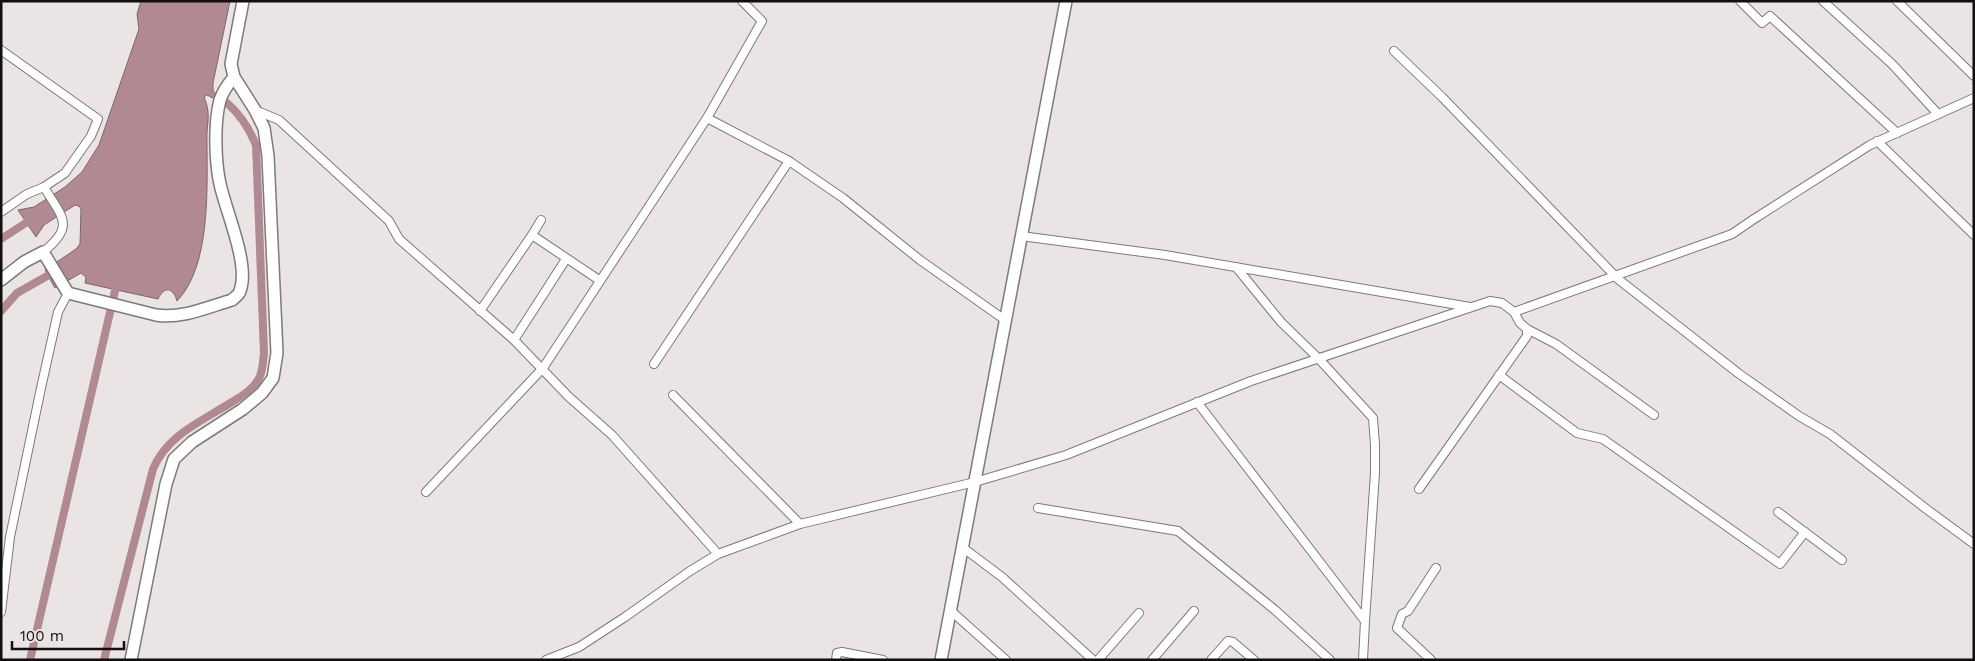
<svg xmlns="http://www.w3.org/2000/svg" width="1975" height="661" font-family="'Work Sans',sans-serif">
  <rect width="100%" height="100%" fill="#eae4e5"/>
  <!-- water -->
  <path fill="#b18991" stroke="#81646a" d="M 141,1 L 230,1 L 213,83 L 213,91 L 217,95 L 215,99 L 207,95 L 204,97 C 212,116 206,123 207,142 C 207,188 211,266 177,301 C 173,287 164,286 158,299 L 85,283 L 86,277 L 81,273 L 55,288 L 45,270 L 76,249 L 80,244 L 81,209 L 79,206 L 75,205 L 44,225 L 36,237 L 18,210 L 34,207 L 65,187 L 82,172 L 99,145 L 139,29 L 137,14 Z"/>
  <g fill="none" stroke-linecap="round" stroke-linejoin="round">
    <!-- canal -->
    <g stroke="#b18991" stroke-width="8">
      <polyline points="1,239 35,217"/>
      <polyline points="1,311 17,293 56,271"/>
      <polyline points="30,660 117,282"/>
      <path d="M 104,660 L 153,469 C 167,435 202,421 232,402 C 241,397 253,389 258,380 C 263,372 263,362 264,353 L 256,145 C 249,128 241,115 227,103"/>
    </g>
    <defs>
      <g id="street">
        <polyline points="1740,1 1762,23 1770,16 1897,133"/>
        <polyline points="1823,1 1892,64 1938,114"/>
        <polyline points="1897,1 1974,76"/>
        <polyline points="1,50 98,119 91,136 65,173 44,187 27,194 1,212"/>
        <polyline points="1394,51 1442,97 1618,279 1738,373 1799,416 1830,434 1925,508 1974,544"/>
        <polyline points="255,110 279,120 389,221 399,239 514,340 569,397 612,435 718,554"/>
        <polyline points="707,118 789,161 843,198 920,260 1005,320"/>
        <polyline points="1877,141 1974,235"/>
        <polyline points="532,235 541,220"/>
        <polyline points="1021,236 1165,255 1470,307"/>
        <path d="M 43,252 C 76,226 62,217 44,187"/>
        <polyline points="480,311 532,235 599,280"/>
        <polyline points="1514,312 1732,234 1754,219 1870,145 1974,98"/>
        <polyline points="514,340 566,259"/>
        <polyline points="654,364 789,161"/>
        <polyline points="1499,375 1577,433 1603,439 1780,564 1805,532"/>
        <polyline points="673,395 800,524"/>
        <polyline points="1197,402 1365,621 1375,473 1375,445 1373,418 1319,359 1281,322 1236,267"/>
        <polyline points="1419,489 1527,336 1527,329"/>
        <polyline points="426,492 543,368 707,118 762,21 742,1"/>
        <polyline points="1038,508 1178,531 1275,610 1330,660"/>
        <polyline points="1778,512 1842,560"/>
        <polyline points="962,547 1002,577 1093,660"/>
        <polyline points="950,610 1006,660"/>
        <polyline points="1,612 10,537 41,388 58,312 68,293"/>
        <polyline points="546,660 579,647 625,617 690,571 718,554 800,524 975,482 1066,455 1251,381 1490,301 1502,303 1514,312 1520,323 1527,329 1556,344 1654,415"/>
        <polyline points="836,660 837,653 842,652 883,660"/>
        <polyline points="1098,660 1139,613"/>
        <polyline points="1152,660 1194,611"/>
        <polyline points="1211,660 1228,641 1233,642 1254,660"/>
        <polyline points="1363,660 1365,621"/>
        <polyline points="1431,660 1397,628 1402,614 1408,611 1436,568"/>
      </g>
      <g id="secondary">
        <path d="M 1,280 L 24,262 L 43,252 L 68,293 L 156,315 C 182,319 208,307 232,300 C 235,297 239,295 240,291 C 250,265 226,212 220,184 C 215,161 214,122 220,100 C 223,91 228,84 234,77"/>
        <polyline points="131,660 166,484 174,459 192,442 243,409 262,393 273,378 277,353 268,156 264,128 255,110 234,77 231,64 243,1"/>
        <polyline points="941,660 1066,1"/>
      </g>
    </defs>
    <!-- street casing -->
    <use href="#street" stroke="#7e797a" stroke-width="10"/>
    <!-- secondary casing -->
    <use href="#secondary" stroke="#7e797a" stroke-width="14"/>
    <!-- street -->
    <use href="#street" stroke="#fff" stroke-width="8"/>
    <!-- secondary -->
    <use href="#secondary" stroke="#fff" stroke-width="11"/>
  </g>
  <!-- border -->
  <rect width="1975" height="661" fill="none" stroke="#110f0f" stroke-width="5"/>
  <!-- scale -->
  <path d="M12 641v8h112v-8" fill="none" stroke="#110f0f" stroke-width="2.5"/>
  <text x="20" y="641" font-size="15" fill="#110f0f" stroke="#eae4e5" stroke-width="4" paint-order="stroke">100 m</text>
</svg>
